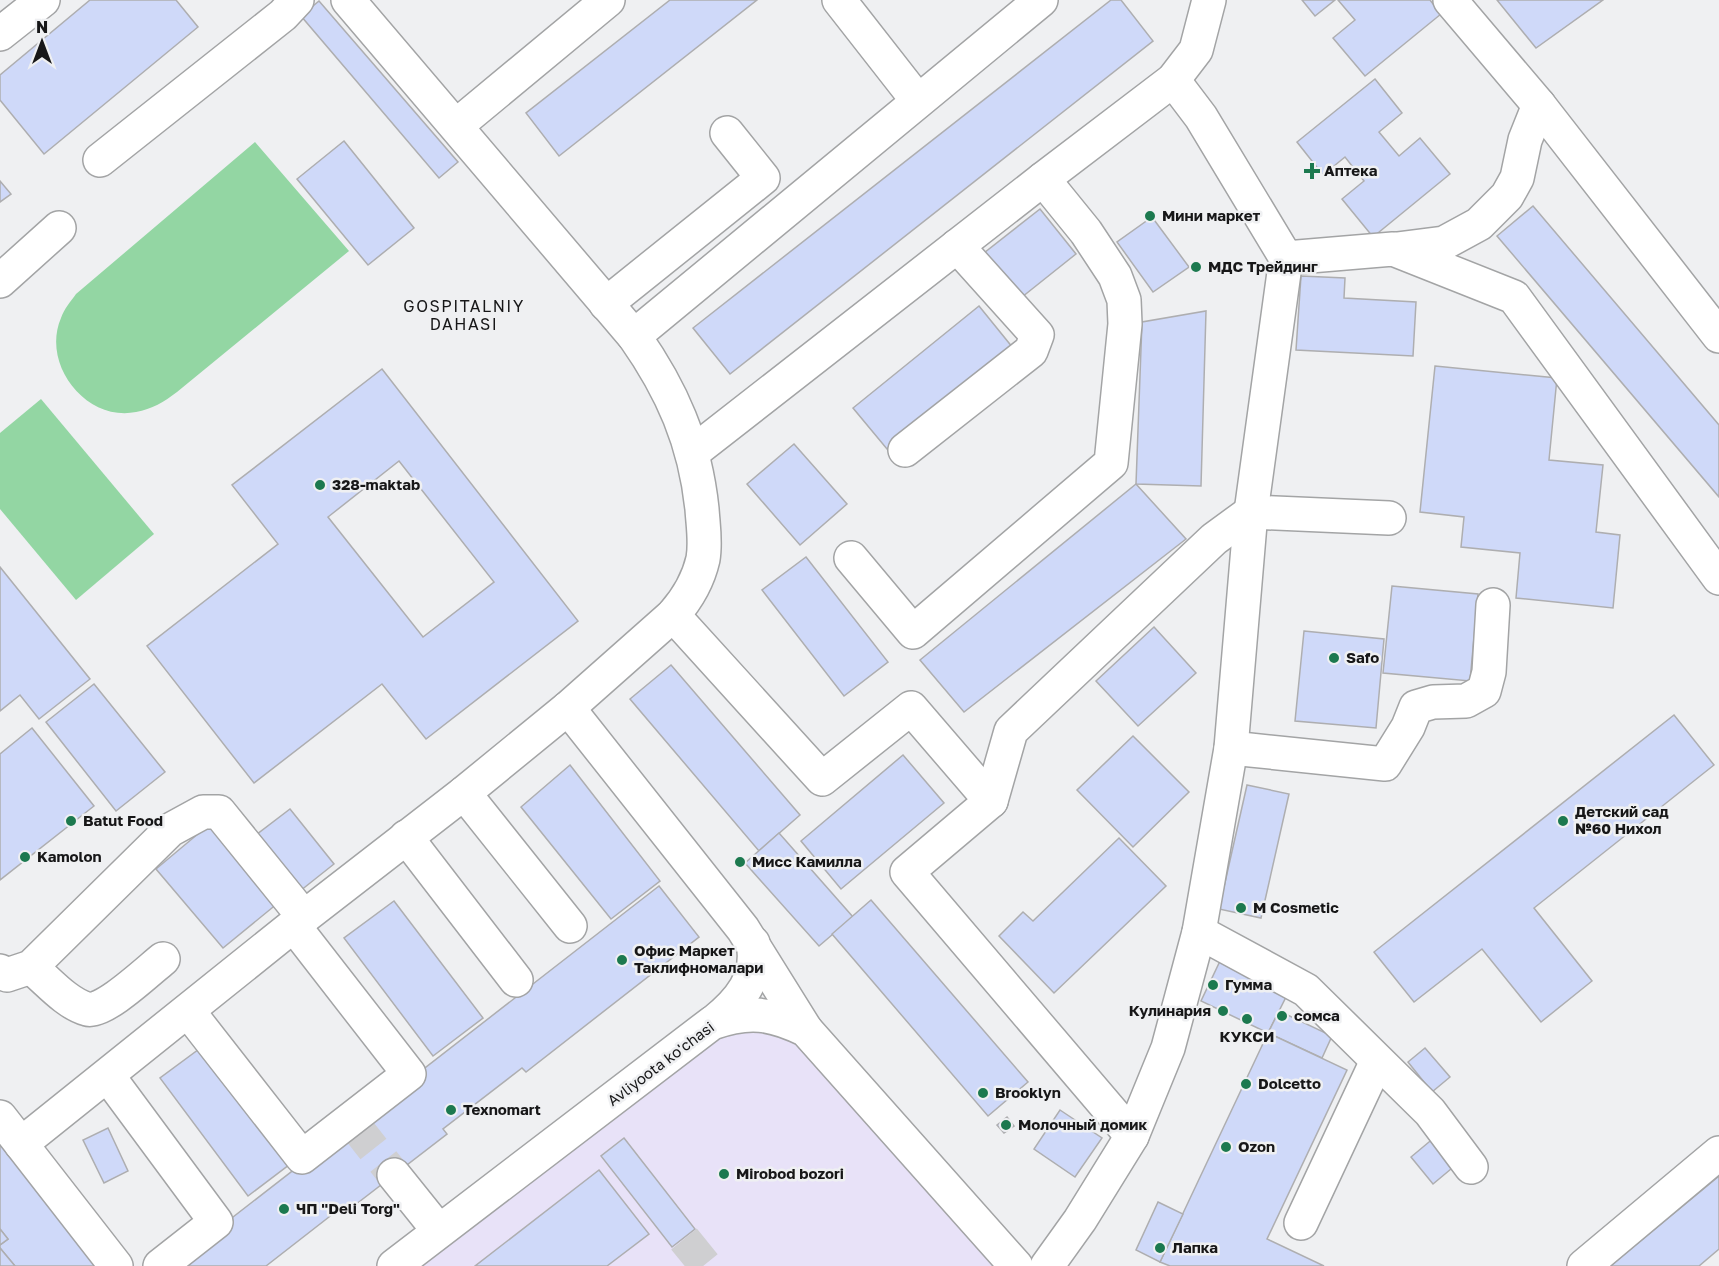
<svg xmlns="http://www.w3.org/2000/svg" width="1719" height="1266" font-family="'Golos Text',sans-serif">
  <rect width="100%" height="100%" fill="#eff0f2"/>
  <!-- commercial -->
  <polygon fill="#e8e2f8" points="771,1016 1016,1266 394,1266 712,1023"/>
  <!-- green -->
  <g fill="#93d6a3">
    <path d="M 255,142 L 349,251 L 177,392 C 164,402 152,409 136,412 C 86,422 41,364 61,318 C 64,309 71,301 76,294 Z"/>
    <polygon points="41,399 154,534 76,600 0,509 0,433"/>
  </g>
  <!-- building -->
  <g fill="#cfd9f9" stroke="#aeaeb0" stroke-width="1.5" fill-rule="evenodd">
    <polygon points="90,0 176,0 198,27 44,154 0,100 0,75"/>
    <polygon points="670,0 757,0 559,156 526,113"/>
    <polygon points="1111,0 1121,0 1153,41 730,374 693,328"/>
    <polygon points="1302,0 1335,0 1315,16"/>
    <polygon points="1338,0 1430,0 1441,14 1365,76 1333,38 1355,20"/>
    <polygon points="1497,0 1603,0 1536,48"/>
    <polygon points="319,1 458,162 439,178 301,16"/>
    <polygon points="1375,79 1402,113 1379,132 1399,156 1420,138 1450,174 1373,237 1342,199 1364,181 1345,157 1323,175 1297,142"/>
    <polygon points="344,141 414,228 368,265 297,179"/>
    <polygon points="0,181 11,194 0,202"/>
    <polygon points="1533,206 1719,425 1719,497 1497,236"/>
    <polygon points="1040,209 1076,254 1017,301 980,256"/>
    <polygon points="1152,217 1189,267 1153,292 1117,242"/>
    <polygon points="1301,276 1345,278 1344,298 1416,302 1413,356 1296,350"/>
    <polygon points="979,306 1013,348 887,449 853,408"/>
    <polygon points="1206,311 1201,486 1136,484 1142,322"/>
    <polygon points="1435,366 1557,378 1549,460 1603,465 1596,532 1620,535 1613,608 1516,598 1520,553 1461,547 1464,517 1420,512"/>
    <path d="M 382,369 L 578,621 L 426,739 L 382,684 L 254,783 L 147,646 L 278,544 L 232,485 ZM 399,461 L 494,582 L 423,637 L 328,517 Z"/>
    <polygon points="794,444 847,504 800,545 747,484"/>
    <polygon points="1136,484 1186,539 964,712 920,660"/>
    <polygon points="806,557 888,662 844,696 762,590"/>
    <polygon points="0,567 90,679 39,719 20,695 0,711"/>
    <polygon points="1392,586 1478,594 1470,681 1383,673"/>
    <polygon points="1154,627 1196,673 1138,726 1096,681"/>
    <polygon points="1304,631 1384,639 1376,728 1295,721"/>
    <polygon points="671,665 800,815 759,851 630,699"/>
    <polygon points="94,684 165,772 116,811 46,722"/>
    <polygon points="1674,715 1714,765 1534,908 1592,981 1541,1022 1482,949 1414,1002 1374,952"/>
    <polygon points="32,728 94,806 0,880 0,754"/>
    <polygon points="1133,736 1189,792 1133,847 1077,790"/>
    <polygon points="903,755 944,803 841,889 801,841"/>
    <polygon points="570,765 660,881 611,919 521,807"/>
    <polygon points="1247,785 1289,794 1261,918 1219,909"/>
    <polygon points="290,809 334,864 300,891 256,835"/>
    <polygon points="211,823 278,903 223,948 156,869"/>
    <polygon points="779,833 853,917 819,946 745,863"/>
    <polygon points="1119,838 1166,886 1054,993 999,936 1023,912 1033,921"/>
    <polygon points="659,886 699,937 526,1072 522,1068 443,1129 447,1134 342,1215 338,1210 266,1266 170,1266"/>
    <polygon points="871,900 1028,1082 988,1116 832,934"/>
    <polygon points="394,901 483,1018 433,1056 344,938"/>
    <polygon points="1221,959 1289,991 1268,1033 1201,1001"/>
    <polygon points="1279,1011 1332,1036 1322,1058 1268,1033"/>
    <polygon points="1268,1033 1347,1070 1267,1239 1324,1266 1170,1266 1160,1262"/>
    <polygon points="210,1041 298,1158 248,1196 160,1078"/>
    <polygon points="1425,1048 1450,1077 1432,1092 1408,1062"/>
    <polygon points="1060,1110 1102,1138 1075,1177 1034,1149"/>
    <polygon points="1007,1117 1014,1126 1004,1133 997,1125"/>
    <polygon points="108,1128 128,1171 104,1183 83,1140"/>
    <polygon points="1435,1137 1457,1164 1433,1184 1411,1157"/>
    <polygon points="624,1138 695,1229 672,1247 601,1156"/>
    <polygon points="0,1144 98,1266 15,1266 0,1248 0,1245 8,1239 0,1229"/>
    <polygon points="599,1170 649,1234 607,1266 475,1266"/>
    <polygon points="1719,1176 1719,1249 1699,1266 1610,1266"/>
    <polygon points="1158,1202 1183,1214 1160,1262 1136,1250"/>
    <polygon points="0,1229 8,1239 0,1245"/>
    <polygon points="0,1248 15,1266 0,1266"/>
  </g>
  <g fill="none" stroke-linecap="round" stroke-linejoin="round">
    <!-- minor-tunnel -->
    <g stroke="#cfcfd1" stroke-width="33" stroke-dasharray="33 16" stroke-linecap="butt">
      <polyline points="353,1123 394,1175"/>
      <polyline points="684,1239 706,1266"/>
    </g>
    <defs>
      <g id="minor">
        <polyline points="839,0 918,101"/>
        <polyline points="1450,0 1539,105 1719,336"/>
        <polyline points="0,34 43,0"/>
        <polyline points="456,126 608,0"/>
        <polyline points="100,160 283,15 297,0"/>
        <polyline points="1397,249 1444,243 1479,224 1507,196 1517,178 1525,140 1539,105"/>
        <polyline points="1286,258 1393,249 1514,297 1719,578"/>
        <polyline points="0,281 59,228"/>
        <polyline points="606,304 763,178 727,133"/>
        <polyline points="634,336 1041,0"/>
        <polyline points="905,450 1031,351 1037,335 957,246"/>
        <polyline points="692,453 1043,179 1173,80 1196,50 1209,0"/>
        <polyline points="851,558 913,632 1111,463 1125,324 1124,300 1115,276 1086,232 1043,179"/>
        <polyline points="673,615 822,779 911,708 991,801 907,872 1132,1136"/>
        <polyline points="568,708 743,929 806,1030"/>
        <polyline points="1231,748 1385,764 1408,727 1416,707 1433,702 1466,701 1484,691 1489,672 1493,605"/>
        <polyline points="464,793 570,926"/>
        <polyline points="991,801 1011,731 1214,539 1251,512 1389,518"/>
        <polyline points="406,837 516,980"/>
        <polyline points="1199,932 1306,990 1430,1112 1471,1167"/>
        <path d="M 31,967 C 48,981 66,1003 87,1009 C 103,1014 149,970 163,959"/>
        <polyline points="0,971 7,975 31,967 170,830 203,812 219,812 304,917"/>
        <polyline points="188,1011 302,1157 409,1074 294,926"/>
        <path d="M 714,1022 C 739,1002 760,978 753,943"/>
        <polyline points="108,1076 216,1222 160,1266"/>
        <polyline points="0,1117 116,1266"/>
        <path d="M 21,1144 L 304,917 L 464,793 L 568,708 L 673,615 C 688,598 698,581 703,559 C 706,542 703,525 702,509 C 695,442 672,390 634,336 L 348,0"/>
        <polyline points="394,1175 439,1231"/>
        <polyline points="1301,1223 1377,1061"/>
        <path d="M 394,1266 L 712,1023 C 749,1010 771,1013 806,1030 L 1016,1266"/>
        <polyline points="1047,1266 1080,1220 1132,1136 1168,1048 1199,932 1231,748 1251,512 1286,258 1201,117 1173,80"/>
        <polyline points="1584,1266 1719,1153"/>
      </g>
    </defs>
    <!-- minor casing -->
    <use href="#minor" stroke="#a3a4a5" stroke-width="36"/>
    <!-- minor -->
    <use href="#minor" stroke="#fff" stroke-width="33"/>
  </g>
  <!-- markers -->
  <g fill="#1c794f" stroke="#eff0f2" stroke-width="2">
    <path d="M1309 162h6v6h6v6h-6v6h-6v-6h-6v-6h6z"/>
    <circle cx="1150" cy="216" r="6"/>
    <circle cx="1196" cy="267" r="6"/>
    <circle cx="320" cy="485" r="6"/>
    <circle cx="1334" cy="658" r="6"/>
    <circle cx="71" cy="821" r="6"/>
    <circle cx="1563" cy="821" r="6"/>
    <circle cx="25" cy="857" r="6"/>
    <circle cx="740" cy="862" r="6"/>
    <circle cx="1241" cy="908" r="6"/>
    <circle cx="622" cy="960" r="6"/>
    <circle cx="1213" cy="985" r="6"/>
    <circle cx="1223" cy="1011" r="6"/>
    <circle cx="1282" cy="1016" r="6"/>
    <circle cx="1247" cy="1019" r="6"/>
    <circle cx="1246" cy="1084" r="6"/>
    <circle cx="983" cy="1093" r="6"/>
    <circle cx="451" cy="1110" r="6"/>
    <circle cx="1006" cy="1125" r="6"/>
    <circle cx="1226" cy="1147" r="6"/>
    <circle cx="724" cy="1174" r="6"/>
    <circle cx="284" cy="1209" r="6"/>
    <circle cx="1160" cy="1248" r="6"/>
  </g>
  <g text-anchor="middle" stroke-width="5" stroke-linejoin="round" paint-order="stroke">
    <!-- poi labels -->
    <g font-size="15" font-weight="bold" fill="#171718" stroke="#eff0f2" text-anchor="start">
      <text x="1324" y="176">Аптека</text>
      <text x="1162" y="221">Мини маркет</text>
      <text x="1208" y="272">МДС Трейдинг</text>
      <text x="332" y="490">328-maktab</text>
      <text x="1346" y="663">Safo</text>
      <text x="1575" y="817">Детский сад<tspan x="1575" dy="17">№60 Нихол</tspan></text>
      <text x="83" y="826">Batut Food</text>
      <text x="37" y="862">Kamolon</text>
      <text x="752" y="867">Мисс Камилла</text>
      <text x="1253" y="913">M Cosmetic</text>
      <text x="634" y="956">Офис Маркет<tspan x="634" dy="17">Таклифномалари</tspan></text>
      <text x="1225" y="990">Гумма</text>
      <text x="1211" y="1016" text-anchor="end">Кулинария</text>
      <text x="1294" y="1021">сомса</text>
      <text x="1247" y="1042" text-anchor="middle">КУКСИ</text>
      <text x="1258" y="1089">Dolcetto</text>
      <text x="995" y="1098">Brooklyn</text>
      <text x="463" y="1115">Texnomart</text>
      <text x="1018" y="1130">Молочный домик</text>
      <text x="1238" y="1152">Ozon</text>
      <text x="736" y="1179">Mirobod bozori</text>
      <text x="296" y="1214">ЧП "Deli Torg"</text>
      <text x="1172" y="1253">Лапка</text>
    </g>
    <!-- street labels -->
    <g font-size="15" fill="#171718" stroke="#eff0f2">
      <text transform="translate(661 1064) rotate(-37)" y="5">Avliyoota ko'chasi</text>
    </g>
    <!-- neighbourhood labels -->
    <g font-size="16" letter-spacing="1.5" fill="#171718" stroke="#eff0f2">
      <text x="464" y="312">GOSPITALNIY<tspan x="464" dy="18">DAHASI</tspan></text>
    </g>
  </g>
  <!-- north arrow -->
  <g transform="translate(42 42)" stroke="#eff0f2" stroke-width="4.5" paint-order="stroke">
  <path d="M0-4.5L10 22L0 15L-10 22Z" fill="#171718"/>
  <text y="-9" font-size="16" font-weight="bold" text-anchor="middle" fill="#171718">N</text>
  </g>
</svg>
